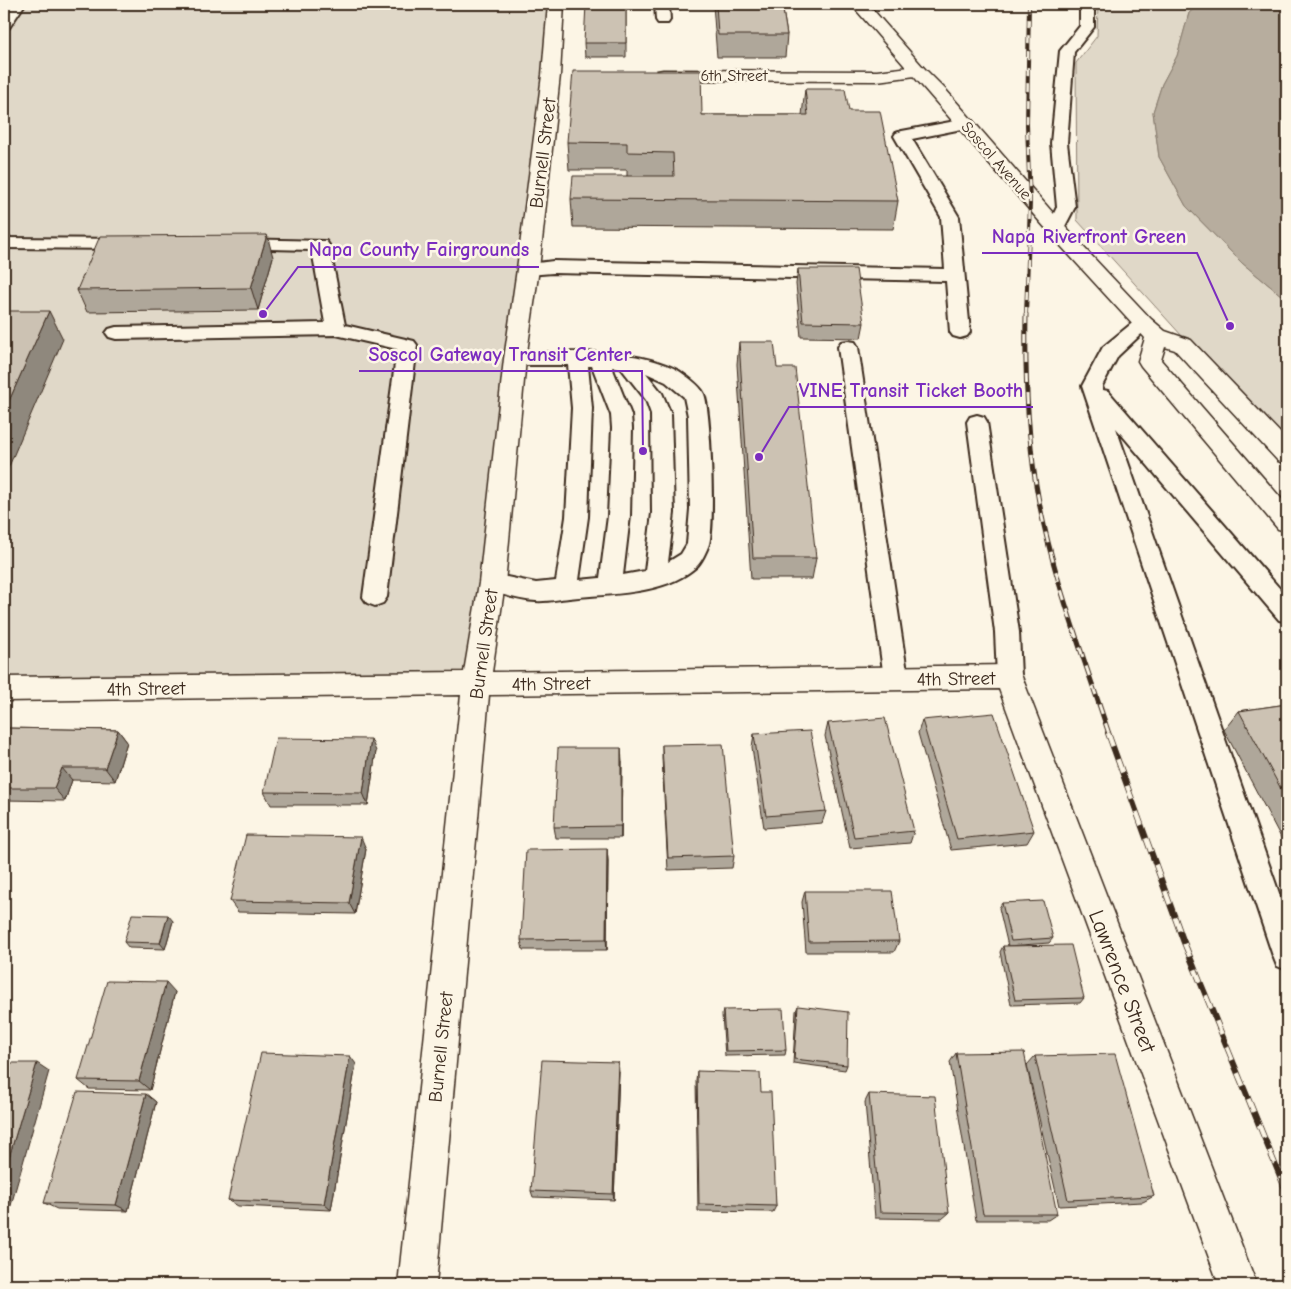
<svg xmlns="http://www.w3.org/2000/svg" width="1291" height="1289" font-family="'Comic Neue',sans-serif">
  <rect width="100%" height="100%" fill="#fcf5e5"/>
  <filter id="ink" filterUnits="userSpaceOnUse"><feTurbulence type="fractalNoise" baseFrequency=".02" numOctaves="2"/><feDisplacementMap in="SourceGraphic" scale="10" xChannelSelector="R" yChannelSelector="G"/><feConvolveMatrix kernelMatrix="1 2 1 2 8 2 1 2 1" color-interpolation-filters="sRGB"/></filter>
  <g filter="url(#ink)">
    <!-- green -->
    <g fill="#e0d8c8" stroke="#8e8173">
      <polygon points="4,4 556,4 551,75 476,684 4,689"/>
      <polygon points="1098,4 1199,4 1189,13 1177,56 1162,84 1153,112 1159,157 1186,206 1242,263 1287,300 1287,452 1077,220 1076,63 1097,36"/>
    </g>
    <!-- water -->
    <polygon fill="#b7ad9e" stroke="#85796b" points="1199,4 1287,4 1287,300 1242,263 1186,206 1159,157 1153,112 1162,84 1177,56 1189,13"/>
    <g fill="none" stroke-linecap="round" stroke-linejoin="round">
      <defs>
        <g id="service">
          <polygon points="11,4 25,4 9,28 4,29 4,15"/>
          <polygon points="655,4 669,4 670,20 668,23 658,23 656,20"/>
          <polygon points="1080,4 1094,4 1094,27 1074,52 1067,143 1075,207 1062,232 1056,233 1050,232 1047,228 1057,207 1051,143 1060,51 1080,26"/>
          <polygon points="966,119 972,121 974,124 972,127 912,139 959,217 970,332 967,336 960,338 953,336 950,332 946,281 553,273 528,275 522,273 519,269 522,265 553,261 945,269 941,217 894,136 896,133 902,131"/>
          <polygon points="4,238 129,239 135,240 138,244 135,248 129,249 4,248"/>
          <polygon points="238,239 326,241 329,245 345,325 414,341 417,345 387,597 383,603 375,606 367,603 363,597 397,349 336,335 116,339 109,337 106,333 109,329 116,327 325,323 312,250 232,248 229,244 232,240"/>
          <polygon points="1143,318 1150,320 1152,324 1118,356 1102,386 1103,390 1108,391 1287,597 1287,622 1279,620 1116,428 1287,916 1287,970 1277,966 1273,956 1082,386 1103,347 1136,320"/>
          <polygon points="848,341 855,342 858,347 908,678 905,685 896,688 887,685 884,678 838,347 841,342"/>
          <path d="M 515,353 C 565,353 634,346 679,371 C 686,376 700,385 704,394 C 711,412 715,525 709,544 C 707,550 701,563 696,567 C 663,596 610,593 569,598 C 559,599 546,602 536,601 C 519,600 500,594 484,589 L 481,583 L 484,577 L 492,574 L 536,583 L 556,581 L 566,517 L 572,408 L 568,365 L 515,365 L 508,364 L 505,359 L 508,354 ZM 588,366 L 592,366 L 611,415 L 612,428 L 608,516 L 600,578 L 579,580 L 588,517 L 592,408 ZM 612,367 L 621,368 L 646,400 L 651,414 L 652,513 L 645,571 L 623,575 L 630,516 L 632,428 L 631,415 ZM 646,373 L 666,382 L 684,397 L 688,416 L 690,509 L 687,544 L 681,554 L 668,562 L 674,513 L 671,414 L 662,393 Z"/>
          <polygon points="977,415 984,417 987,422 1019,632 1021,677 1018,684 1009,687 1000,684 997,677 995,632 967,422 970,417"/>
        </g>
        <g id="minor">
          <polygon points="548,4 564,4 560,75 539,269 526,359 505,583 492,672 1009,665 1019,669 1257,1285 1219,1285 999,689 489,695 436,1285 398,1285 461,695 4,701 4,677 464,672 479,583 504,359 517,269 542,75"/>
          <polygon points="917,66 923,67 926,71 923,75 877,81 663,80 657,79 654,75 657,71 663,70 877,71"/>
        </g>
        <polygon id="secondary" points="851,4 868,4 923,67 946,90 1074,237 1151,319 1165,331 1191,340 1287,440 1287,464 1278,461 1175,350 1165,347 1161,360 1287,505 1287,531 1278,529 1141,366 1138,361 1145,338 1060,245"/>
      </defs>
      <!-- service casing -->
      <use href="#service" stroke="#3b2a1e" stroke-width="4"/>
      <!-- minor casing -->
      <use href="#minor" stroke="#3b2a1e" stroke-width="3"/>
      <!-- secondary casing -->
      <use href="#secondary" stroke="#3b2a1e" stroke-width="3"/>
      <!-- service -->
      <use href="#service" fill="#fcf5e5" fill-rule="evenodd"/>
      <!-- minor -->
      <use href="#minor" fill="#fcf5e5" fill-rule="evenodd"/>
      <!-- secondary -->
      <use href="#secondary" fill="#fcf5e5" fill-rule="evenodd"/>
      <defs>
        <polyline id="rail-far2" points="1026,315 1030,203 1027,125 1029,4"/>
        <path id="rail-far1" d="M 1026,314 C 1025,371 1027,429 1036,485 C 1050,570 1082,652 1109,734"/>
        <polyline id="rail" points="1108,733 1183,940 1287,1193"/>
      </defs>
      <!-- rail-far2 casing -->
      <use href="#rail-far2" stroke="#3b2a1e" stroke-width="4"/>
      <!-- rail-far1 casing -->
      <use href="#rail-far1" stroke="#3b2a1e" stroke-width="5"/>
      <!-- rail casing -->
      <use href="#rail" stroke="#3b2a1e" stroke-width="6"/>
      <!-- rail-far2 -->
      <use href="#rail-far2" stroke="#fcf5e5" stroke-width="2.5" stroke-dasharray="8" stroke-linecap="butt"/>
      <!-- rail-far1 -->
      <use href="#rail-far1" stroke="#fcf5e5" stroke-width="3" stroke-dasharray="10" stroke-linecap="butt"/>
      <!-- rail -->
      <use href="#rail" stroke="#fcf5e5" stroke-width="4.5" stroke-dasharray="14" stroke-linecap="butt"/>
    </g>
    <!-- wall -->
    <g fill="#afa79a" stroke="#3b2a1e">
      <polygon points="626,4 626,57 585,57 584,43"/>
      <polygon points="713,4 782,4 787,35 785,57 717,57"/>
      <polygon points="805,89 849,111 898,201 893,229 573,227 571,199 627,176 627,170 569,170 567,142 702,115 802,115"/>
      <polygon points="273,257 258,310 87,312 77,290"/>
      <polygon points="798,269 864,323 861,338 801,337 796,284"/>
      <polygon points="739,342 777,368 816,558 812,579 751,579 737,364"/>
      <polygon points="1287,704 1287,849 1224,730 1239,711"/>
      <polygon points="922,720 1034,831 1027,843 951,850 918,733"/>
      <polygon points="828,723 914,831 910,843 850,848 825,736"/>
      <polygon points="4,728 118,730 127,742 115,781 72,780 65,801 4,800"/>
      <polygon points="754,734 826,811 822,823 764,828 752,747"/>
      <polygon points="662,745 734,856 732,868 668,870 662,758"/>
      <polygon points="376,751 368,805 271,805 264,792"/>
      <polygon points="622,761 621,838 556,838 554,827"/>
      <polygon points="366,849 355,914 238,912 230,901"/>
      <polygon points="607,849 608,861 607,950 523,950 521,940"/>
      <polygon points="805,891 899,941 894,952 806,952 802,902"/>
      <polygon points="1002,903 1053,938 1049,943 1008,946 999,908"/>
      <polygon points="173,921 165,949 129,948 124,942"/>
      <polygon points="1003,946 1084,998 1080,1003 1011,1005 1000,952"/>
      <polygon points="175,992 150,1090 89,1089 78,1080"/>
      <polygon points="798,1006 847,1065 845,1070 793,1063 796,1011"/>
      <polygon points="723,1010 786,1050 785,1055 725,1056 722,1015"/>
      <polygon points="956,1053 1057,1214 1048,1220 976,1220 950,1062"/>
      <polygon points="1035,1056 1154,1196 1143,1202 1059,1206 1027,1065"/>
      <polygon points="356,1064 331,1210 238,1206 228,1200"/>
      <polygon points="619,1071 614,1200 533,1197 531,1191"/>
      <polygon points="697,1071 761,1092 776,1206 773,1212 698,1211 696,1080"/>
      <polygon points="146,1094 156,1102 128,1211 57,1209 44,1203"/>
      <polygon points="869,1094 949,1213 942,1219 875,1218 865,1102"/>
    </g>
    <!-- shaded-wall -->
    <g fill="#8f887d" stroke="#3b2a1e">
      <polygon points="267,235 273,257 258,310 251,288"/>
      <polygon points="49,311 63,339 4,478 4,412"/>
      <polygon points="118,730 127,742 115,781 105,768"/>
      <polygon points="371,739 376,751 368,805 363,793"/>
      <polygon points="621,748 622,761 621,838"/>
      <polygon points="62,768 72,780 65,801 54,788"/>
      <polygon points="361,837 366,849 355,914 349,903"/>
      <polygon points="607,849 608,861 607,950 606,939"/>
      <polygon points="168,915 173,921 165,949 160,943"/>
      <polygon points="166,982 175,992 150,1090 139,1081"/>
      <polygon points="350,1056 356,1064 331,1210 324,1204"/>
      <polygon points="618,1062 619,1071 614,1200 613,1194"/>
      <polygon points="37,1063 49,1071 10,1209 4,1206 4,1174"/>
      <polygon points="146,1094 156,1102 128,1211 116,1205"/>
    </g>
    <!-- building -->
    <g fill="#ccc2b3" stroke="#3b2a1e">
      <polygon points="586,4 626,4 626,43 584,43"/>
      <polygon points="716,4 782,4 787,35 718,35"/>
      <polygon points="573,71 701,71 702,115 808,115 805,89 845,89 849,111 880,111 898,201 571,199 573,176 674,176 673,153 627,152 627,143 567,142"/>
      <polygon points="267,235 251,288 77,290 100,236"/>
      <polygon points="798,269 856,269 864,323 803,322"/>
      <polygon points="4,311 49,311 4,412"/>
      <polygon points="739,342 774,342 777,368 795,368 816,558 753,558"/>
      <polygon points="1287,704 1287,800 1239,711"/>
      <polygon points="994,713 1034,831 957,839 922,720"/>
      <polygon points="885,718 914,831 854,837 828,723"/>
      <polygon points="4,728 118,730 105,768 62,768 54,788 4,788"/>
      <polygon points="810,731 826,811 766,816 754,734"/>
      <polygon points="276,738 371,739 363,793 264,792"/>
      <polygon points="723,744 734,856 668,858 662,745"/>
      <polygon points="558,748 621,748 621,826 554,827"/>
      <polygon points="246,835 361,837 349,903 230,901"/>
      <polygon points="607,849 606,939 521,940 526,850"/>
      <polygon points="805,891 892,891 899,941 809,942"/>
      <polygon points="1043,901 1053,938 1011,941 1002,903"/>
      <polygon points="132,914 168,915 160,943 124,942"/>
      <polygon points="1071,945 1084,998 1015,1000 1003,946"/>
      <polygon points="107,981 166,982 139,1081 78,1080"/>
      <polygon points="798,1006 848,1012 847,1065 794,1059"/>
      <polygon points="783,1009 786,1050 726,1051 723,1010"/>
      <polygon points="1024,1052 1057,1214 983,1214 956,1053"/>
      <polygon points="261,1053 350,1056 324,1204 228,1200"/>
      <polygon points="1115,1054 1154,1196 1068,1200 1035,1056"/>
      <polygon points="542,1060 618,1062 613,1194 531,1191"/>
      <polygon points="4,1063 37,1063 4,1174"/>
      <polygon points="697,1071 760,1073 761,1092 771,1092 776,1206 699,1204"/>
      <polygon points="77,1092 146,1094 116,1205 44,1203"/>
      <polygon points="869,1094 935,1096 949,1213 880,1212"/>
    </g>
  </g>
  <g text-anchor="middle" stroke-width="5" stroke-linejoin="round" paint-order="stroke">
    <!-- far-street labels -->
    <g font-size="16" fill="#3b2a1e" stroke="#fcf5e5">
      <text x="734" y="81">6th Street</text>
      <text transform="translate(997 160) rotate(49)" y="6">Soscol Avenue</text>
    </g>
    <!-- street labels -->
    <g font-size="19" fill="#3b2a1e" stroke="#fcf5e5">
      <text transform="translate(542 153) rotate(-83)" y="7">Burnell Street</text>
      <text transform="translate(483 644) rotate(-82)" y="7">Burnell Street</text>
      <text transform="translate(956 678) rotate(-1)" y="7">4th Street</text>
      <text transform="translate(551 683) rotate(-1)" y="7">4th Street</text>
      <text transform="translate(146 688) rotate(-1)" y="7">4th Street</text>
      <text transform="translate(440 1047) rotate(-84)" y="7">Burnell Street</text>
    </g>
    <!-- near-street labels -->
    <g font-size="22" fill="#3b2a1e" stroke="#fcf5e5">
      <text transform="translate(1123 981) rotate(69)" y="8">Lawrence Street</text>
    </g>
  </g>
  <!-- callouts -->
  <path fill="none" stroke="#7b2cbf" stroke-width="2" d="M1230 326L1197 253H982M263 314L298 267H539M643 451L642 371H359M759 457L789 407H1033"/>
  <g fill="#7b2cbf" stroke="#fcf5e5" stroke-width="2">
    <circle cx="1230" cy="326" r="5"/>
    <circle cx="263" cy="314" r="5"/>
    <circle cx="643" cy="451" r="5"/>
    <circle cx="759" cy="457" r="5"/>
  </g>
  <g font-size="20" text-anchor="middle" font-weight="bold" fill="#7b2cbf" stroke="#fcf5e5" stroke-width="5" stroke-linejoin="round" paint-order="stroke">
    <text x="1089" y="243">Napa Riverfront Green</text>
    <text x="419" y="256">Napa County Fairgrounds</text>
    <text x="500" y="361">Soscol Gateway Transit Center</text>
    <text x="911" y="397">VINE Transit Ticket Booth</text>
  </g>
  <!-- margin -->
  <rect width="1291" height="1289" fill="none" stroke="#fcf5e5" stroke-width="20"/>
  <rect x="10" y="10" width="1271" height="1269" fill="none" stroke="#3b2a1e" stroke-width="2" filter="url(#ink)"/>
</svg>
